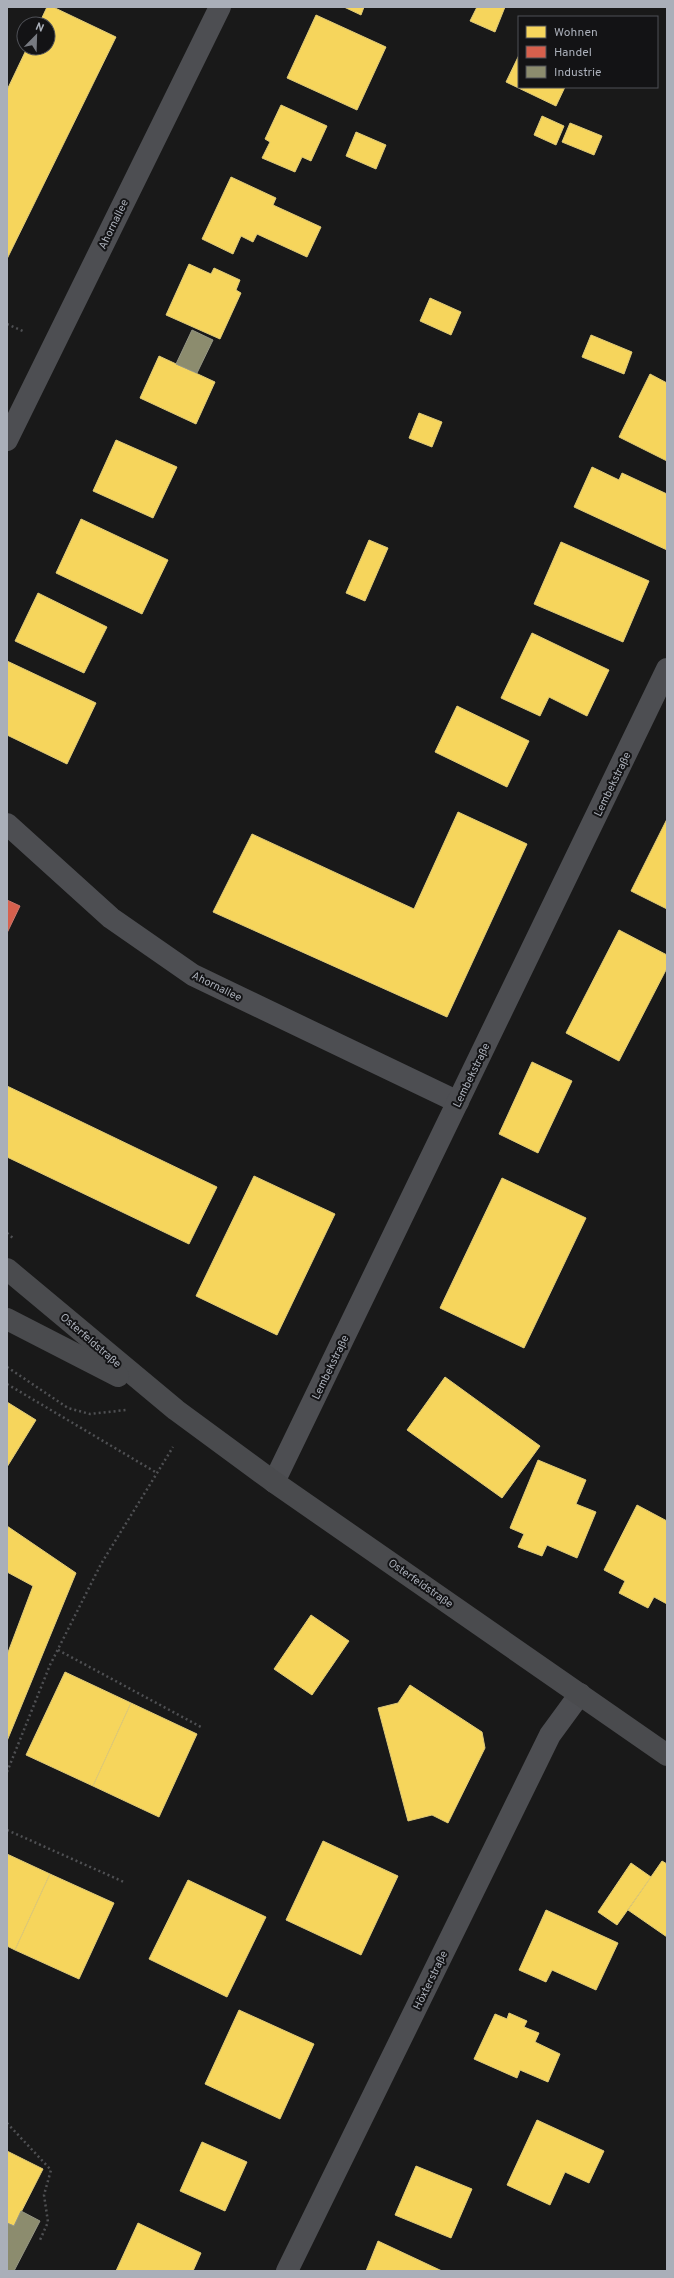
<svg xmlns="http://www.w3.org/2000/svg" width="674" height="2278" font-family="Overpass,sans-serif">
  <rect width="100%" height="100%" fill="#191919"/>
  <!-- homes -->
  <g fill="#f6d55c" stroke="#dfca78">
    <polygon points="47,7 53,7 116,37 7,259 7,90 27,48 48,48 48,24 39,24"/>
    <polygon points="344,7 364,7 361,15"/>
    <polygon points="477,7 505,7 495,32 470,21"/>
    <polygon points="316,15 386,47 357,110 287,78"/>
    <polygon points="519,55 519,87 565,87 556,106 506,82"/>
    <polygon points="281,105 327,126 311,161 302,157 295,172 262,158 270,142 265,139"/>
    <polygon points="542,116 564,126 556,145 534,135"/>
    <polygon points="570,123 602,136 594,155 562,142"/>
    <polygon points="356,132 386,145 376,169 346,156"/>
    <polygon points="231,177 276,198 273,205 321,227 307,257 257,234 253,242 241,236 233,254 202,239"/>
    <polygon points="189,264 211,274 214,268 240,280 236,290 241,293 220,339 166,315"/>
    <polygon points="430,298 461,312 451,335 420,321"/>
    <polygon points="591,335 632,352 624,374 582,357"/>
    <polygon points="159,356 215,382 196,424 140,398"/>
    <polygon points="650,374 667,383 667,461 619,437"/>
    <polygon points="419,413 442,422 432,447 409,438"/>
    <polygon points="116,440 177,467 153,518 93,491"/>
    <polygon points="592,467 619,480 622,473 667,494 667,550 574,507"/>
    <polygon points="81,519 168,560 142,614 56,573"/>
    <polygon points="369,540 388,548 365,601 346,593"/>
    <polygon points="561,542 649,581 623,642 534,604"/>
    <polygon points="38,593 107,627 84,673 15,641"/>
    <polygon points="532,633 609,670 587,716 549,697 540,716 501,698"/>
    <polygon points="7,661 96,703 67,764 7,735"/>
    <polygon points="457,706 529,741 507,787 435,752"/>
    <polygon points="458,812 527,844 447,1017 213,912 252,834 414,909"/>
    <polygon points="667,819 667,909 631,891"/>
    <polygon points="619,930 667,955 667,968 619,1061 566,1033"/>
    <polygon points="532,1062 572,1081 538,1153 499,1134"/>
    <polygon points="7,1086 217,1187 189,1244 7,1157"/>
    <polygon points="254,1176 335,1214 277,1335 196,1296"/>
    <polygon points="502,1178 586,1218 524,1348 440,1308"/>
    <polygon points="445,1377 540,1446 502,1498 407,1430"/>
    <polygon points="7,1402 36,1420 7,1467"/>
    <polygon points="538,1460 586,1480 576,1504 596,1512 577,1558 547,1545 542,1556 518,1547 524,1534 510,1528"/>
    <polygon points="637,1505 667,1521 667,1604 654,1597 648,1608 619,1593 625,1581 604,1570"/>
    <polygon points="7,1526 76,1573 7,1741 7,1655 33,1586 7,1572"/>
    <polygon points="311,1615 349,1641 312,1695 274,1669"/>
    <polygon points="65,1672 131,1703 93,1786 26,1755"/>
    <polygon points="410,1685 482,1732 485,1748 448,1823 432,1815 408,1821 378,1708 398,1703"/>
    <polygon points="131,1703 197,1734 159,1817 93,1786"/>
    <polygon points="323,1841 398,1876 361,1955 286,1920"/>
    <polygon points="7,1854 50,1874 15,1950 7,1946"/>
    <polygon points="662,1861 667,1864 667,1937 628,1910"/>
    <polygon points="631,1863 651,1877 617,1925 598,1912"/>
    <polygon points="50,1874 114,1903 79,1979 15,1950"/>
    <polygon points="188,1880 266,1917 227,1997 149,1959"/>
    <polygon points="546,1910 618,1943 596,1990 552,1970 546,1982 519,1970"/>
    <polygon points="239,2010 314,2044 280,2119 205,2084"/>
    <polygon points="509,2013 527,2021 524,2027 539,2033 535,2042 560,2054 548,2082 520,2070 517,2078 474,2059 495,2014 507,2019"/>
    <polygon points="537,2120 604,2151 589,2183 565,2172 550,2205 507,2185"/>
    <polygon points="202,2142 247,2162 225,2211 180,2191"/>
    <polygon points="7,2151 43,2169 14,2226 7,2223"/>
    <polygon points="416,2166 472,2189 451,2238 395,2215"/>
    <polygon points="138,2223 201,2253 193,2271 116,2271"/>
    <polygon points="378,2241 442,2271 366,2271"/>
  </g>
  <!-- shops -->
  <polygon fill="#d6604d" stroke="#c9786d" points="7,900 20,906 7,933"/>
  <!-- industry -->
  <g fill="#8c8c6e" stroke="#959684">
    <polygon points="192,330 213,340 197,373 176,364"/>
    <polygon points="21,2211 40,2221 14,2271 7,2271 7,2223 14,2226"/>
  </g>
  <g fill="none" stroke-linecap="round" stroke-linejoin="round">
    <!-- path -->
    <g stroke="#4f5053" stroke-width="2.5" stroke-dasharray="2 3" stroke-linecap="butt">
      <polyline points="7,324 25,332"/>
      <polyline points="7,1233 13,1238"/>
      <polyline points="7,1367 68,1408 90,1414 126,1410"/>
      <polyline points="7,1384 157,1473"/>
      <polyline points="58,1650 201,1727"/>
      <polyline points="7,1772 50,1665 101,1564 173,1447"/>
      <polyline points="7,1830 124,1882"/>
      <polyline points="7,2123 51,2170 44,2195 48,2222 40,2240"/>
    </g>
    <!-- minor -->
    <g stroke="#4d4e52" stroke-width="22">
      <polyline points="7,440 220,7"/>
      <polyline points="7,824 111,918 193,975 458,1102"/>
      <polyline points="274,1482 667,669"/>
      <polyline points="287,2271 550,1735 580,1694"/>
    </g>
    <!-- major -->
    <g stroke="#4a4b4e" stroke-width="22">
      <polyline points="7,1269 176,1410 274,1482 667,1755"/>
      <polyline points="7,1319 118,1376"/>
    </g>
  </g>
  <g text-anchor="middle" stroke-width="4" stroke-linejoin="round" paint-order="stroke">
    <!-- street labels -->
    <g font-size="11" fill="#aaafb9" stroke="#131315">
      <text transform="translate(113 224) rotate(-64)" y="4">Ahornallee</text>
      <text transform="translate(612 784) rotate(-64)" y="4">Lembekstraße</text>
      <text transform="translate(217 986) rotate(26)" y="4">Ahornallee</text>
      <text transform="translate(471 1075) rotate(-64)" y="4">Lembekstraße</text>
      <text transform="translate(91 1340) rotate(41)" y="4">Osterfeldstraße</text>
      <text transform="translate(330 1367) rotate(-64)" y="4">Lembekstraße</text>
      <text transform="translate(421 1583) rotate(35)" y="4">Osterfeldstraße</text>
      <text transform="translate(430 1980) rotate(-64)" y="4">Höxterstraße</text>
    </g>
  </g>
  <!-- border -->
  <rect width="674" height="2278" fill="none" stroke="#aaafb9" stroke-width="16"/>
  <!-- legend -->
  <rect x="518" y="16" width="140" height="72" fill="#131315" stroke="#4f5157"/>
  <rect x="526" y="26" width="20" height="12" fill="#f6d55c" stroke="#4f5157"/>
  <text x="554" y="36" font-size="12" fill="#aaafb9">Wohnen</text>
  <rect x="526" y="46" width="20" height="12" fill="#d6604d" stroke="#4f5157"/>
  <text x="554" y="56" font-size="12" fill="#aaafb9">Handel</text>
  <rect x="526" y="66" width="20" height="12" fill="#8c8c6e" stroke="#4f5157"/>
  <text x="554" y="76" font-size="12" fill="#aaafb9">Industrie</text>
  <!-- north arrow -->
  <g transform="translate(36 36) rotate(23)"><circle r="19" fill="#131315" stroke="#4f5157"/>
  <path d="M0-3L7 15L0 10L-7 15Z" fill="#777a81"/>
  <text y="-6" font-size="11" font-weight="bold" text-anchor="middle" fill="#aaafb9">N</text>
  </g>
</svg>
